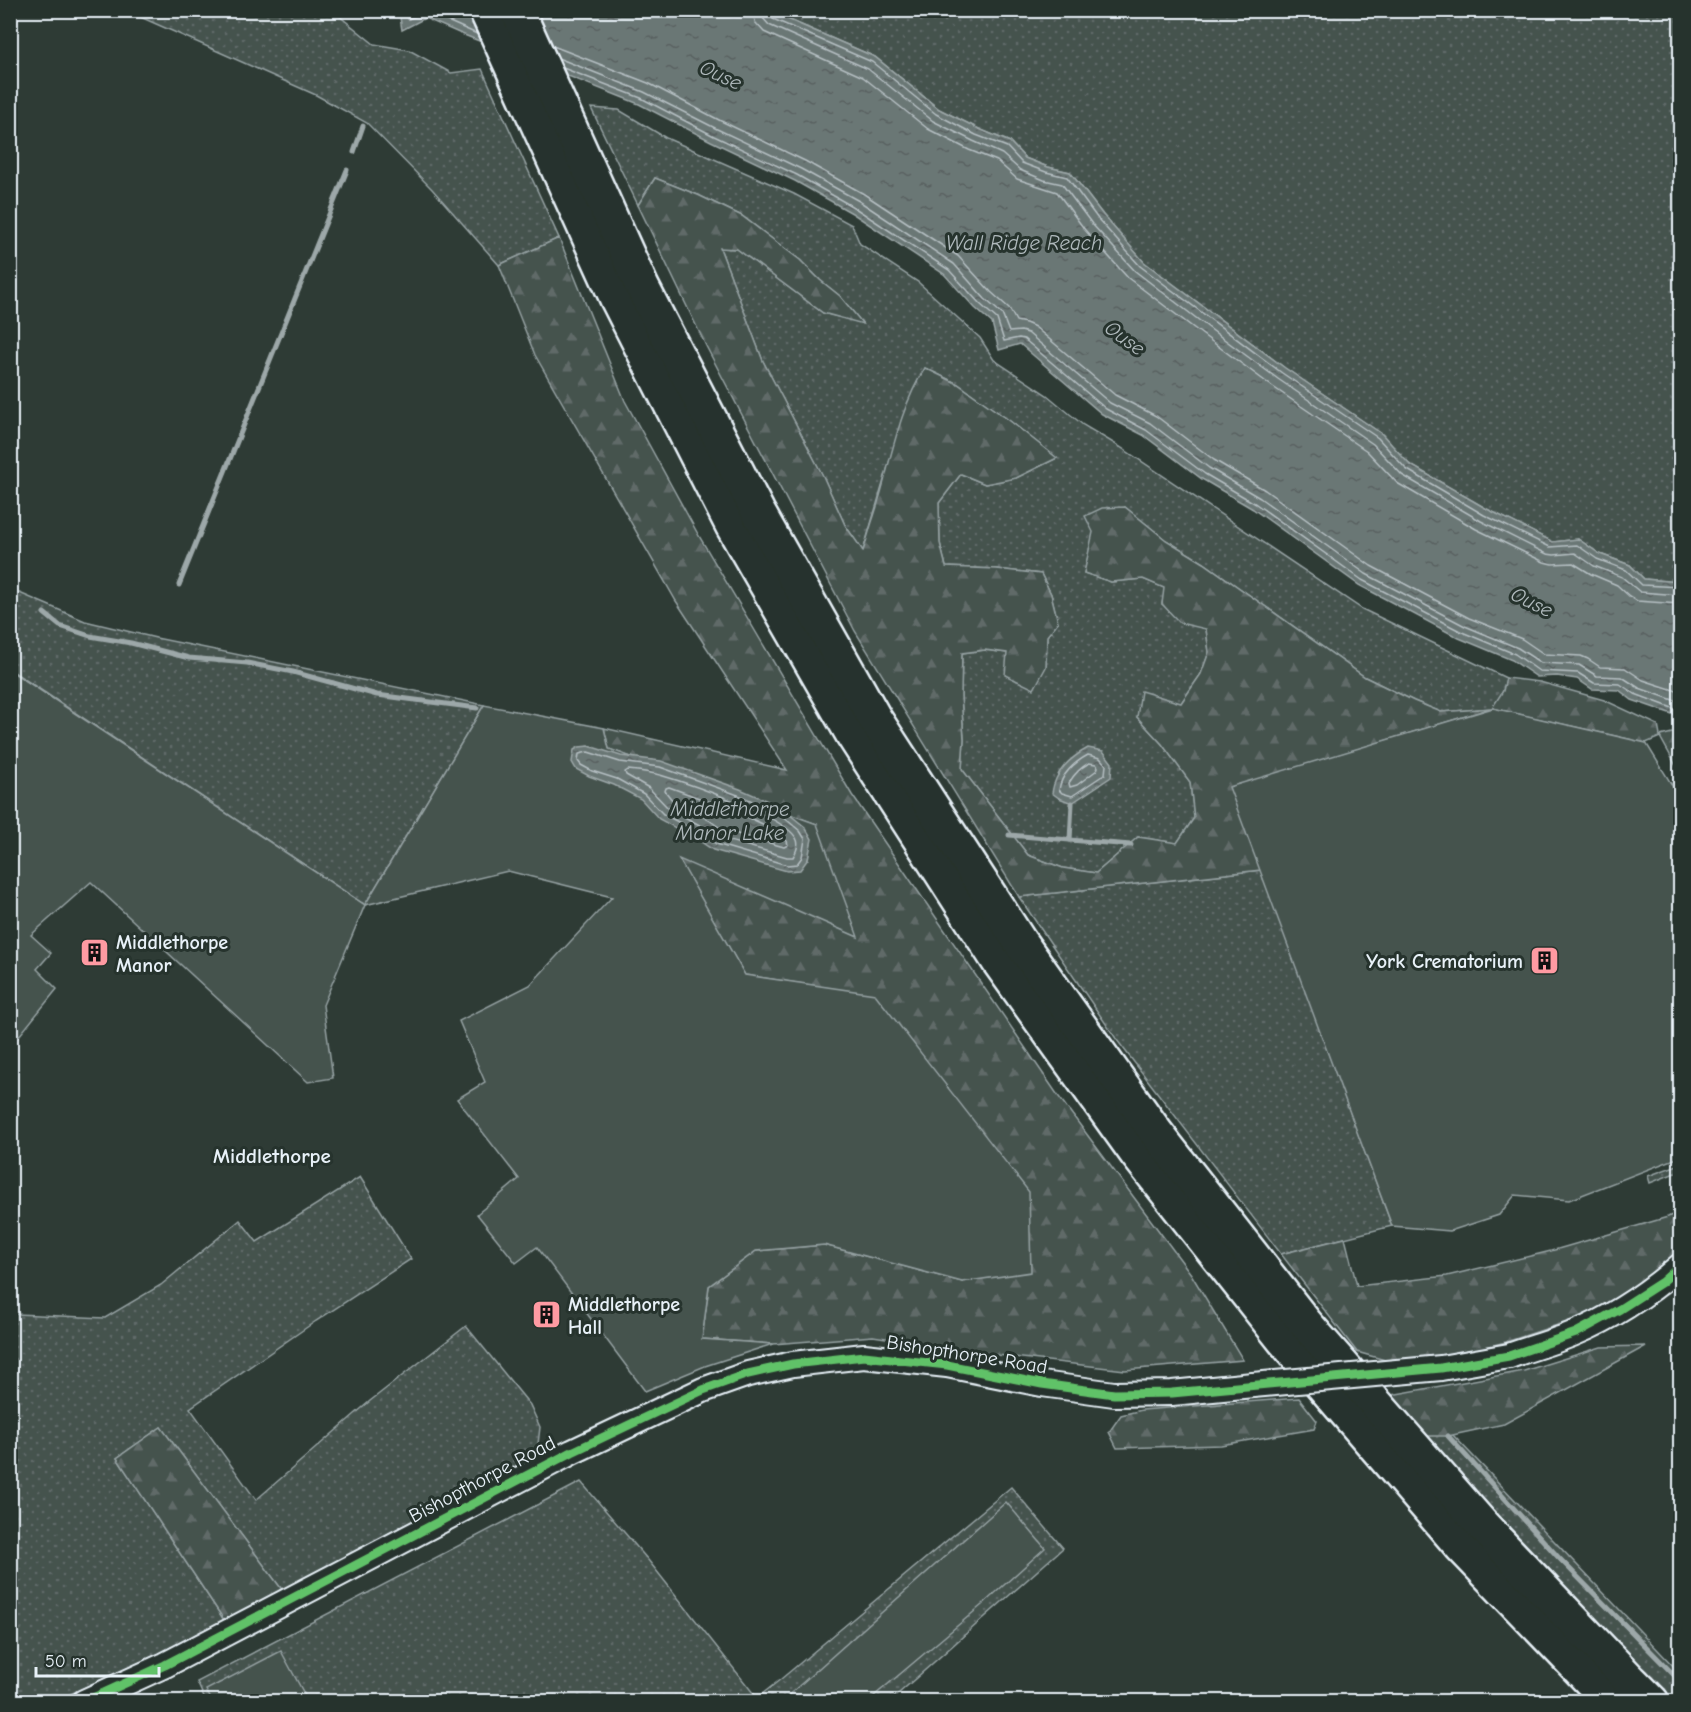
<svg xmlns="http://www.w3.org/2000/svg" width="1691" height="1712" font-family="'Comic Neue',sans-serif">
  <defs>
    <pattern id="grass-dots" width="8" height="8" patternUnits="userSpaceOnUse" patternTransform="scale(1.5)"><rect width="8" height="8" fill="#45524e"/><path d="M2 2h.1M6 6h.1" fill="none" stroke="#606b68" stroke-width="1.8" stroke-linecap="round"/></pattern>
    <pattern id="forest-firs" width="22" height="20" patternUnits="userSpaceOnUse" patternTransform="scale(1.5)"><rect width="22" height="20" fill="#45524e"/><path d="M5 1l3.5 6h-7zM16 11l3.5 6h-7z" fill="#606b68"/></pattern>
    <pattern id="water-ripples" width="26" height="14" patternUnits="userSpaceOnUse" patternTransform="scale(1.5)"><rect width="26" height="14" fill="#6b7775"/><path d="M2 4q2-2 4 0t4 0M15 11q2-2 4 0t4 0" fill="none" stroke="#586060"/></pattern>
  </defs>
  <rect width="100%" height="100%" fill="#2e3b35"/>
  <filter id="ink" filterUnits="userSpaceOnUse"><feTurbulence type="fractalNoise" baseFrequency=".0167" numOctaves="2"/><feDisplacementMap in="SourceGraphic" scale="12" xChannelSelector="R" yChannelSelector="G"/><feConvolveMatrix kernelMatrix="1 2 1 2 8 2 1 2 1" color-interpolation-filters="sRGB"/></filter>
  <g filter="url(#ink)">
    <!-- grass -->
    <g fill="url(#grass-dots)" stroke="#96a2a3" stroke-width="1.5">
      <polygon points="127,11 333,11 374,44 409,50 451,73 482,69 559,238 499,265 432,189 367,123 316,95"/>
      <polygon points="769,11 1680,11 1680,582 1644,579 1630,565 1600,554 1578,539 1553,542 1487,509 1409,464 1382,434 1285,368 1144,262 1103,215 1070,172 1048,167 1025,158 1010,142 979,129 939,109 875,57"/>
      <polygon points="591,108 619,110 666,138 794,194 852,225 860,244 918,282 980,338 994,360 1047,395 1083,425 1120,447 1362,609 1506,678 1503,691 1493,708 1441,712 1414,701 1365,677 1204,563 1166,540 1125,507 1094,532 1084,573 1111,582 1143,579 1165,588 1162,604 1206,629 1209,652 1201,674 1181,703 1137,717 1162,744 1190,782 1194,818 1177,843 1138,837 1096,873 1063,868 1028,855 962,769 964,739 961,696 962,653 985,650 1007,653 1046,666 1047,636 1058,622 1051,594 1041,574 997,569 946,567 940,543 939,503 961,474 985,484 1016,478 1057,458 1010,421 958,384 925,368 902,419 863,551 845,525 823,476 763,361 720,248 737,249 823,313 862,323 840,296 820,280 800,260 742,216 698,195 655,178 638,205"/>
      <polygon points="10,589 85,621 156,638 484,705 365,905 11,670"/>
      <polygon points="1261,870 1392,1226 1281,1254 1117,1040 1019,897"/>
      <polygon points="1680,1164 1680,1171 1650,1183 1648,1176"/>
      <polygon points="360,1177 411,1259 316,1321 190,1408 256,1500 370,1401 466,1326 530,1405 540,1427 538,1444 532,1455 514,1467 283,1591 161,1427 117,1458 226,1623 55,1701 11,1701 10,1307 16,1314 105,1318 161,1285 240,1220 257,1242"/>
      <polygon points="1452,1434 1680,1673 1680,1701 1671,1701 1556,1587 1423,1436"/>
      <polygon points="581,1482 648,1560 757,1698 781,1679 1011,1487 1063,1548 890,1701 206,1702 197,1682"/>
    </g>
    <!-- forest -->
    <g fill="url(#forest-firs)" stroke="#96a2a3" stroke-width="1.5">
      <path d="M 655,178 L 698,195 L 742,216 L 800,260 L 820,280 L 840,296 L 863,324 L 823,313 L 737,249 L 720,248 L 763,361 L 823,476 L 845,525 L 863,551 C 867,540 870,527 874,516 C 890,467 897,412 925,368 L 958,384 L 1010,421 L 1057,458 L 1016,478 L 985,484 L 961,474 L 939,503 L 940,543 L 946,567 L 997,569 L 1041,574 L 1051,594 L 1058,622 L 1047,636 L 1046,667 L 1034,689 L 1005,675 L 1007,653 L 985,650 L 962,653 L 961,696 L 964,739 L 962,769 L 1028,855 L 1063,868 L 1096,873 L 1138,837 L 1177,843 L 1194,818 L 1190,782 L 1162,744 L 1137,717 L 1141,691 L 1181,703 L 1201,674 L 1209,652 L 1206,629 L 1180,623 L 1162,604 L 1164,588 L 1143,579 L 1111,582 L 1084,573 L 1093,532 L 1085,516 L 1102,508 L 1125,507 L 1166,540 L 1204,563 L 1365,677 L 1414,701 L 1441,712 L 1492,708 L 1503,691 L 1506,678 L 1540,682 L 1604,700 L 1658,725 L 1660,736 L 1680,731 L 1680,773 L 1660,737 L 1646,743 L 1492,708 L 1230,788 L 1261,870 L 1019,897 L 855,631 L 706,346 L 638,205 Z"/>
      <polygon points="559,238 625,401 699,536 852,795 1059,1097 1191,1274 1243,1360 1125,1370 997,1355 873,1336 773,1344 702,1339 709,1286 756,1251 824,1245 962,1282 875,995 745,975 678,858 817,824 609,749 604,728 787,770 676,601 535,355 499,265"/>
      <polygon points="1680,1211 1680,1248 1675,1255 1634,1293 1588,1315 1506,1342 1448,1356 1385,1360 1357,1352 1281,1254 1345,1238 1357,1286 1447,1276 1551,1251 1668,1217"/>
      <polygon points="1646,1346 1504,1424 1448,1436 1423,1436 1391,1395 1524,1371 1601,1347"/>
      <polygon points="1299,1398 1317,1421 1314,1429 1221,1445 1117,1448 1109,1432 1121,1415 1142,1410"/>
      <polygon points="161,1427 283,1591 226,1623 117,1458"/>
    </g>
    <!-- garden -->
    <g fill="#45524e" stroke="#96a2a3" stroke-width="1.5">
      <polygon points="11,671 365,905 484,705 604,728 609,749 817,824 858,937 679,859 745,975 875,994 1029,1192 1031,1272 962,1282 824,1245 756,1251 709,1286 702,1339 773,1344 705,1366 645,1391 537,1247 516,1263 477,1214 519,1179 457,1099 485,1082 459,1021 530,985 612,897 508,871 365,905 323,1005 333,1078 308,1082 91,882 31,935 51,953 37,969 57,989 11,1046"/>
      <polygon points="1493,708 1646,743 1680,798 1680,1157 1569,1200 1515,1195 1499,1215 1450,1231 1392,1226 1229,787"/>
      <polygon points="1006,1502 1045,1548 982,1605 868,1701 782,1701"/>
      <polygon points="281,1651 308,1701 212,1701 206,1690"/>
    </g>
    <!-- water -->
    <g fill="url(#water-ripples)" stroke="#9da8a9" stroke-width="1.5">
      <polygon points="399,11 769,11 875,57 939,109 979,129 1010,142 1025,158 1048,167 1070,172 1103,215 1144,262 1285,368 1382,434 1409,464 1487,509 1553,542 1578,539 1600,554 1630,565 1644,579 1680,582 1680,715 1675,715 1632,700 1619,690 1592,689 1577,679 1557,676 1537,677 1512,660 1459,638 1359,585 1253,509 1202,479 1143,435 1102,414 1020,344 999,350 992,323 975,308 944,274 852,213 795,181 711,141 639,104 459,33 425,18 402,30"/>
      <polygon points="589,746 621,756 661,761 740,789 779,806 805,827 812,839 808,859 800,870 787,871 713,850 698,840 659,819 641,799 614,785 589,776 576,769 572,762 574,750 579,747"/>
      <path d="M 1088,748 L 1103,751 L 1112,763 L 1111,777 L 1072,803 L 1059,798 L 1052,793 C 1055,771 1070,758 1088,748 Z"/>
    </g>
    <g fill="none" stroke-linecap="round" stroke-linejoin="round">
      <!-- shore -->
      <g stroke="#b6c0c4" stroke-width="1.5">
        <polyline points="405,10 406,17 408,19 427,12 477,34"/>
        <polyline points="753,10 755,22 764,32 863,77 928,129 969,150 997,161 1017,179 1057,192 1085,230 1128,278 1207,338 1273,387 1367,451 1397,483 1476,529 1544,562 1552,564 1573,563 1591,574 1617,585 1629,596 1637,601 1680,604"/>
        <polyline points="762,10 763,18 769,25 868,69 933,121 973,141 1002,154 1020,170 1044,180 1062,184 1092,224 1135,271 1213,331 1278,379 1373,444 1402,475 1481,521 1547,554 1554,555 1575,553 1594,566 1622,577 1640,592 1680,595"/>
        <polyline points="769,10 770,15 773,19 872,62 936,114 976,135 1007,147 1022,163 1046,172 1067,177 1098,219 1140,266 1282,373 1378,438 1406,469 1484,515 1550,547 1577,545 1597,559 1626,570 1642,585 1680,587"/>
        <polyline points="553,46 648,83 721,121 805,161 864,194 958,256 991,292 1009,308 1016,321 1026,323 1035,327 1115,395 1156,416 1214,460 1265,490 1371,566 1469,618 1522,639 1544,654 1581,656 1588,659 1600,667 1625,668 1643,680 1680,692"/>
        <polyline points="558,58 644,92 717,129 801,169 859,201 954,264 985,299 1002,314 1009,332 1021,331 1028,333 1110,403 1150,423 1209,468 1260,498 1366,574 1465,626 1518,648 1541,663 1579,665 1597,676 1622,677 1639,688 1676,701 1680,701"/>
        <polyline points="563,68 641,98 714,136 797,175 855,208 949,270 980,304 997,319 1004,341 1019,338 1024,339 1106,409 1146,430 1205,474 1256,504 1362,580 1462,632 1515,654 1539,671 1578,673 1594,683 1620,684 1635,694 1675,709 1680,709"/>
        <polygon points="588,752 620,762 660,767 738,795 776,811 800,831 805,839 802,857 797,864 787,865 716,844 701,834 663,814 644,794 617,779 592,771 581,765 578,761 579,754"/>
        <path d="M 1088,755 L 1100,758 L 1106,765 L 1105,774 L 1072,796 L 1062,793 L 1059,790 C 1061,774 1075,762 1088,755 Z"/>
        <path d="M 1089,763 L 1096,764 L 1098,767 L 1097,770 L 1077,785 L 1070,787 L 1069,783 C 1074,774 1080,768 1089,763 Z"/>
        <path d="M 628,770 C 638,771 650,772 660,775 C 684,782 789,817 797,840 C 799,845 796,852 793,857 L 787,857 L 719,838 L 705,828 L 668,808 L 649,788 L 626,775 L 625,772 Z"/>
        <polygon points="669,787 732,810 767,826 787,841 788,845 784,847 723,830 709,820 673,801 665,791 666,788"/>
      </g>
      <!-- stream -->
      <g stroke="#9da8a9" stroke-width="5">
        <polyline points="354,152 363,126"/>
        <polyline points="179,585 347,170"/>
        <polyline points="44,613 60,626 90,636 131,643 189,658 247,663 293,672 377,695 477,708"/>
        <polyline points="1009,835 1131,845"/>
        <polyline points="1070,840 1072,803"/>
        <polyline points="1448,1436 1559,1558 1680,1681"/>
      </g>
      <defs>
        <g id="tertiary">
          <path d="M 1509,1356 C 1531,1348 1554,1342 1575,1333 C 1612,1318 1650,1292 1680,1266"/>
          <polyline points="84,1702 165,1665 572,1452 703,1390 748,1374 793,1364 864,1356 947,1365 1042,1384 1114,1394 1172,1393 1253,1385"/>
        </g>
        <g id="trunk">
          <polyline points="486,10 617,299 732,525 853,735 999,962 1136,1153 1283,1339 1461,1546 1611,1702"/>
          <polyline points="517,10 642,287 758,512 875,719 1020,942 1157,1134 1306,1324 1484,1527 1631,1681 1652,1702"/>
        </g>
      </defs>
      <!-- tertiary casing -->
      <use href="#tertiary" stroke="#e8f1f8" stroke-width="28"/>
      <!-- trunk casing -->
      <use href="#trunk" stroke="#e8f1f8" stroke-width="38"/>
      <!-- tertiary -->
      <use href="#tertiary" stroke="#26332d" stroke-width="24"/>
      <!-- trunk -->
      <use href="#trunk" stroke="#26332d" stroke-width="33"/>
      <defs>
        <polyline id="tertiary-bridge" points="1253,1385 1441,1368 1509,1356"/>
      </defs>
      <!-- tertiary-bridge casing -->
      <use href="#tertiary-bridge" stroke="#e8f1f8" stroke-width="28" stroke-linecap="butt"/>
      <!-- tertiary-bridge -->
      <use href="#tertiary-bridge" stroke="#26332d" stroke-width="24"/>
      <defs>
        <polyline id="cycleway" points="84,1702 165,1665 572,1452 703,1390 748,1374 793,1364 864,1356 947,1365 1042,1384 1114,1394 1172,1393 1441,1368 1509,1356 1576,1333 1620,1309 1662,1282 1680,1266"/>
      </defs>
      <!-- cycleway casing -->
      <use href="#cycleway" stroke="#26332d" stroke-width="13"/>
      <!-- cycleway -->
      <use href="#cycleway" stroke="#61c268" stroke-width="9"/>
    </g>
  </g>
  <!-- icons -->
  <defs>
    <symbol id="building-square" viewBox="-11 -11 22 22"><rect x="-9" y="-9" width="18" height="18" rx="4" fill="#ff9aa2" stroke="#26332d"/><path d="M-4-6H4V6H1V3H-1V6H-4ZM-2.5-4.3h1.7v1.8h-1.7ZM.8-4.3h1.7v1.8H.8ZM-2.5-1h1.7V.8h-1.7ZM.8-1h1.7V.8H.8Z" fill="#111"/></symbol>
  </defs>
  <g fill-rule="evenodd">
    <use href="#building-square" x="78" y="936" width="33" height="33"/>
    <use href="#building-square" x="1528" y="944" width="33" height="33"/>
    <use href="#building-square" x="530" y="1298" width="33" height="33"/>
  </g>
  <g text-anchor="middle" stroke-width="6" stroke-linejoin="round" paint-order="stroke">
    <!-- poi labels -->
    <g font-size="20" font-weight="bold" fill="#e8f1f8" stroke="#26332d" text-anchor="start">
      <text x="116" y="949">Middlethorpe<tspan x="116" dy="23">Manor</tspan></text>
      <text x="1523" y="968" text-anchor="end">York Crematorium</text>
      <text x="568" y="1311">Middlethorpe<tspan x="568" dy="23">Hall</tspan></text>
    </g>
    <!-- street labels -->
    <g font-size="20" fill="#e8f1f8" stroke="#26332d">
      <text transform="translate(967 1354) rotate(9)" y="7">Bishopthorpe Road</text>
      <text transform="translate(482 1479) rotate(-28)" y="7">Bishopthorpe Road</text>
    </g>
    <!-- water labels -->
    <g font-size="21" font-style="italic" fill="#b0babd" stroke="#26332d">
      <text transform="translate(721 75) rotate(25)" y="7">Ouse</text>
      <text x="1024" y="250">Wall Ridge Reach</text>
      <text transform="translate(1125 338) rotate(36)" y="7">Ouse</text>
      <text transform="translate(1532 602) rotate(26)" y="7">Ouse</text>
      <text x="730" y="816">Middlethorpe<tspan x="730" dy="24">Manor Lake</tspan></text>
    </g>
    <!-- neighbourhood labels -->
    <g font-size="21" font-weight="bold" fill="#e8f1f8" stroke="#26332d">
      <text x="272" y="1163">Middlethorpe</text>
    </g>
  </g>
  <!-- margin -->
  <rect width="1691" height="1712" fill="none" stroke="#26332d" stroke-width="36"/>
  <rect x="18" y="18" width="1655" height="1676" fill="none" stroke="#e8f1f8" stroke-width="2" filter="url(#ink)"/>
  <!-- scale -->
  <path d="M36 1667v9h123v-9" fill="none" stroke="#e8f1f8" stroke-width="3"/>
  <text x="45" y="1667" font-size="18" fill="#e8f1f8" stroke="#26332d" stroke-width="4.5" paint-order="stroke">50 m</text>
</svg>
